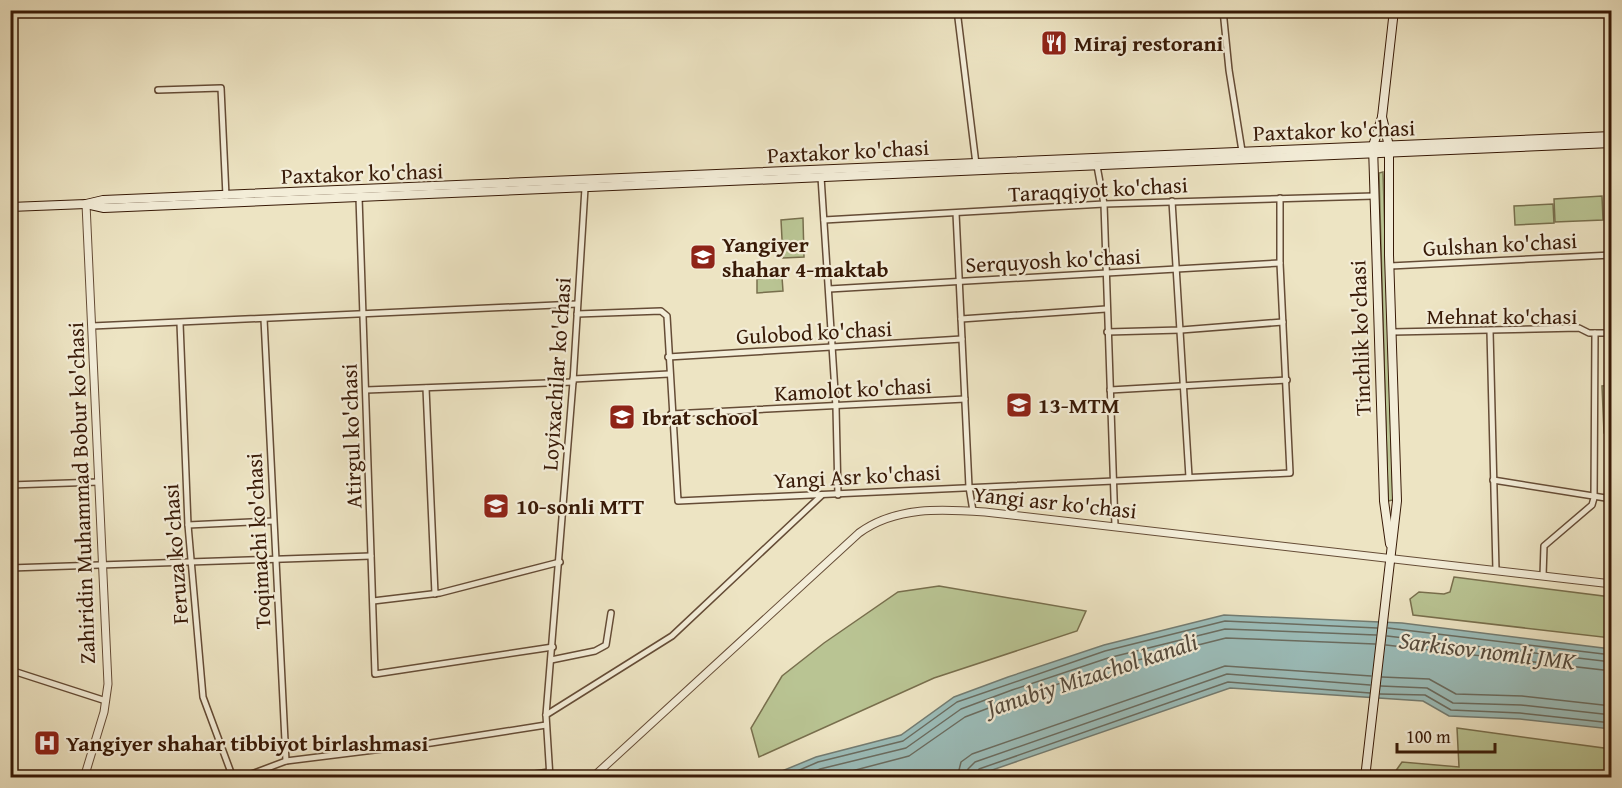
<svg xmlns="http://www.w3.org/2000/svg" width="1622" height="788" font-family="'Gentium Book Plus',serif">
  <rect width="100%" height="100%" fill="#ede4c3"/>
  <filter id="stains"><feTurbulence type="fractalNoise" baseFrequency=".00333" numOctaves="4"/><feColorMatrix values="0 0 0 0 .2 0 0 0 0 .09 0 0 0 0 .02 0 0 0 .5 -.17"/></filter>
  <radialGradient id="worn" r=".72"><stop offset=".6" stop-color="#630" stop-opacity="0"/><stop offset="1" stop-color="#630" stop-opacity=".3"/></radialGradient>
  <!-- green -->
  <g fill="#b9c493" stroke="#786f4d" stroke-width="1.5">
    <polygon points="1383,172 1393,500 1388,501 1379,173"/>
    <polygon points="1602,196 1603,220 1555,222 1554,199"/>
    <polygon points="1553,204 1554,223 1515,225 1514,206"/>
    <polygon points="803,218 804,257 783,258 781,220"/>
    <polygon points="782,277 783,291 757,293 757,279"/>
    <polygon points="1611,385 1611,432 1604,433 1602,386"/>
    <polygon points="1454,577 1611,597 1611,638 1413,615 1410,599 1419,592 1444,594 1450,592"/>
    <polygon points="939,586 1086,611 1077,631 934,678 759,757 751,728 782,676 824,643 898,592"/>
    <polygon points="1457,728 1611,749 1611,777 1396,777 1395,772 1402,762 1459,767"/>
  </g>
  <!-- water -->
  <polygon fill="#9bbdba" stroke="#737c72" stroke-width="1.5" points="1224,615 1402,623 1611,649 1611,729 1520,719 1449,716 1423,701 1230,688 972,777 765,778 816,757 901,735 954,697 1008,677 1104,645"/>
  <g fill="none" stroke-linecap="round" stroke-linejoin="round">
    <!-- shore -->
    <g stroke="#6a6c60" stroke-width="1.5">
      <polyline points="1388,628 1612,655"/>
      <polyline points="1387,636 1612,662"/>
      <polyline points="1386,645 1612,671"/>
      <polyline points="1382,677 1429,679 1456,694 1522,696 1612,706"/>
      <polyline points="1381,686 1427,688 1453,703 1521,705 1612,715"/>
      <polyline points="1380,694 1425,695 1451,710 1520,713 1612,723"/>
      <polyline points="781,778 818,762 903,741 957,702 1105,651 1225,621 1377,628"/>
      <polyline points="800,778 820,769 906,748 961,709 1012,690 1108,658 1225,629 1376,635"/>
      <polyline points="825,778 909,756 965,717 1015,698 1110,667 1226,638 1375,644"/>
      <polyline points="957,778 961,762 972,754 1225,666 1371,676"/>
      <polyline points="966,778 968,769 975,762 1227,674 1370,685"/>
      <polyline points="974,778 979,769 1228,682 1370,693"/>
    </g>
    <defs>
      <g id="minor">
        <polyline points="957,10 976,164"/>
        <polyline points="1223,10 1229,70 1242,151"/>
        <polyline points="158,90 221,88 226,196"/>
        <polyline points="1097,166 1104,204 1115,526"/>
        <polyline points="821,177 836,407 838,495"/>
        <polyline points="359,197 375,674 553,647"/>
        <polyline points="1172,201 1189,477"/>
        <polyline points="956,213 969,487 973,511"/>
        <polyline points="824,220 1104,204 1374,196"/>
        <polyline points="1390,266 1612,255"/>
        <polyline points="829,289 1280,263"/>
        <polyline points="577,314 661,311 667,316 678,501 1290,473 1280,263 1280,198"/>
        <polyline points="264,319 286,761"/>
        <polyline points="961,319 1106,309"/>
        <polyline points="180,323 188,525 203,697 233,778"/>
        <polyline points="92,326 577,304"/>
        <polyline points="1490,331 1496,570"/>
        <polyline points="1107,332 1181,330 1283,322"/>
        <polyline points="1392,332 1579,328 1589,333 1612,333"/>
        <polyline points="668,357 962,339"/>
        <polyline points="573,379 669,374"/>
        <polyline points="426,388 435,594"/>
        <polyline points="366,390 573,382"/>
        <polyline points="1110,390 1287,380"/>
        <polyline points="671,414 965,399"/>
        <polyline points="1493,480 1612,499"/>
        <polyline points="10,485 99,482"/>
        <polyline points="188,525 273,521"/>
        <polyline points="10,568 371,556"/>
        <polyline points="1543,576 1544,546 1592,505 1594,498 1595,333"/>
        <polyline points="373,601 440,593 560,562"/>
        <polyline points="551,660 595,651 606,645 611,613"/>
        <polyline points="10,670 106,701"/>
        <polyline points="546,715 672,636 822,495"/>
        <polyline points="138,777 138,778"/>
        <polyline points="241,778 286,761 431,743 546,725"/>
        <polyline points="507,778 549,772"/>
        <polyline points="550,778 546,715 573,382 585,188"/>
        <polyline points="1240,778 1252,778"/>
      </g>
      <g id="tertiary">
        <polyline points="84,778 104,712 108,684 86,204"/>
        <path d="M 592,778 L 859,533 C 896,506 942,509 985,512 L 1612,584"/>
      </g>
      <g id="secondary">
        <polyline points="86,204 104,208 1612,143"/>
        <polyline points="10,207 86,204 103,200 1612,136"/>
        <polyline points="1390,544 1384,501 1373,146 1382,117 1394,10"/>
        <polyline points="1365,778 1397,501 1389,255 1389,146 1382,117"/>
      </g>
    </defs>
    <!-- minor casing -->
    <use href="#minor" stroke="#654c36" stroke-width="8"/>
    <!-- tertiary casing -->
    <use href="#tertiary" stroke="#654c36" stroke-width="9"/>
    <!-- secondary casing -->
    <use href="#secondary" stroke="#381a07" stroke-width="10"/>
    <!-- minor -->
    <use href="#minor" stroke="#f3edd8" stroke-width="5"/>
    <!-- tertiary -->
    <use href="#tertiary" stroke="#f3edd8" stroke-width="7"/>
    <!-- secondary -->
    <use href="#secondary" stroke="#f3edd8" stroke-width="8"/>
  </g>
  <!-- icons -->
  <defs>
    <symbol id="restaurant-square" viewBox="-11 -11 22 22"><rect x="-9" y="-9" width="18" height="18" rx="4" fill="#8f2418" stroke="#f3edd8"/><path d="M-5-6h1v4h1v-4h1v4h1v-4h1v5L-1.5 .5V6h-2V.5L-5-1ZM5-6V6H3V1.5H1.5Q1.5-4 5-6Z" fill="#fff"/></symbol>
    <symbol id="school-square" viewBox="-11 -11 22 22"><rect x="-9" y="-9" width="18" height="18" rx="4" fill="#8f2418" stroke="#f3edd8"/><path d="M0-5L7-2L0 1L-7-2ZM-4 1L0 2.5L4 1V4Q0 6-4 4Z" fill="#fff"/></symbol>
    <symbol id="hospital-square" viewBox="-11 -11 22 22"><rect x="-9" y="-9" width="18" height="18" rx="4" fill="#8f2418" stroke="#f3edd8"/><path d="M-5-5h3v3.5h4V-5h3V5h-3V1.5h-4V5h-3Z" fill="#fff"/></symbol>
  </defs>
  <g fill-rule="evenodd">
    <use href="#restaurant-square" x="1039" y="28" width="30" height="30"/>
    <use href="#school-square" x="688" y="242" width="30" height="30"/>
    <use href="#school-square" x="1004" y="390" width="30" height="30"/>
    <use href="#school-square" x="607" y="402" width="30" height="30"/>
    <use href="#school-square" x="481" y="491" width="30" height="30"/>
    <use href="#hospital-square" x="32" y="728" width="30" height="30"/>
  </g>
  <g text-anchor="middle" stroke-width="4.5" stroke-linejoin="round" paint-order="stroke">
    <!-- poi labels -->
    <g font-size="22" font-weight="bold" fill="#381a07" stroke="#f3edd8" text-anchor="start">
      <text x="1074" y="51">Miraj restorani</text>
      <text x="722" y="252">Yangiyer<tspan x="722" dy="25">shahar 4-maktab</tspan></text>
      <text x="1038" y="413">13-MTM</text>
      <text x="642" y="425">Ibrat school</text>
      <text x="516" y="514">10-sonli MTT</text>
      <text x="66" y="751">Yangiyer shahar tibbiyot birlashmasi</text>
    </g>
    <!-- street labels -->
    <g font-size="22" fill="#381a07" stroke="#f3edd8">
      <text transform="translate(1334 130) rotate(-2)" y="8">Paxtakor ko'chasi</text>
      <text transform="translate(848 151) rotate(-3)" y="8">Paxtakor ko'chasi</text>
      <text transform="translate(362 173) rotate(-2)" y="8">Paxtakor ko'chasi</text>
      <text transform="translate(1098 189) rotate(-3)" y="8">Taraqqiyot ko'chasi</text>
      <text transform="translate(1500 244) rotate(-3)" y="8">Gulshan ko'chasi</text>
      <text transform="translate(1053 260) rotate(-3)" y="8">Serquyosh ko'chasi</text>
      <text x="1502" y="324">Mehnat ko'chasi</text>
      <text transform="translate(814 332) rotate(-3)" y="8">Gulobod ko'chasi</text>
      <text transform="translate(1360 338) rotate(-92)" y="8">Tinchlik ko'chasi</text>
      <text transform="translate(556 374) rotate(-86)" y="8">Loyixachilar ko'chasi</text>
      <text transform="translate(853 389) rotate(-3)" y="8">Kamolot ko'chasi</text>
      <text transform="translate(351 436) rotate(-92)" y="8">Atirgul ko'chasi</text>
      <text transform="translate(857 476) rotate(-3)" y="8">Yangi Asr ko'chasi</text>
      <text transform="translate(81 493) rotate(-92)" y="8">Zahiridin Muhammad Bobur ko'chasi</text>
      <text transform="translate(1055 502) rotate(6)" y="8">Yangi asr ko'chasi</text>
      <text transform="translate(258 541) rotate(-93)" y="8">Toqimachi ko'chasi</text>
      <text transform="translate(175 554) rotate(-94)" y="8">Feruza ko'chasi</text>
    </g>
    <!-- water labels -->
    <g font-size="24" font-style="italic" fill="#564b3d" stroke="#f3edd8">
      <text transform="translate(1487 651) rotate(7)" y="8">Sarkisov nomli JMK</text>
      <text transform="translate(1092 675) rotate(-18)" y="8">Janubiy Mizachol kanali</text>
    </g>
  </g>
  <!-- margin -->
  <rect width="1622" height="788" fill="none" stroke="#ede4c3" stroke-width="36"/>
  <rect x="12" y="12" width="1598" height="764" fill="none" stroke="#381a07" stroke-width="3"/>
  <rect x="18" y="18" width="1586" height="752" fill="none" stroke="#381a07" stroke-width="1.5"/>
  <!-- scale -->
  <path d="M1397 743v9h98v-9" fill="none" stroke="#381a07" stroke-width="3"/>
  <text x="1406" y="743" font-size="18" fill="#381a07" stroke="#f3edd8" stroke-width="4.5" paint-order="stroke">100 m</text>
  <rect width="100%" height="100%" filter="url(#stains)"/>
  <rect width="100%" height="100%" fill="url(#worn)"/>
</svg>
